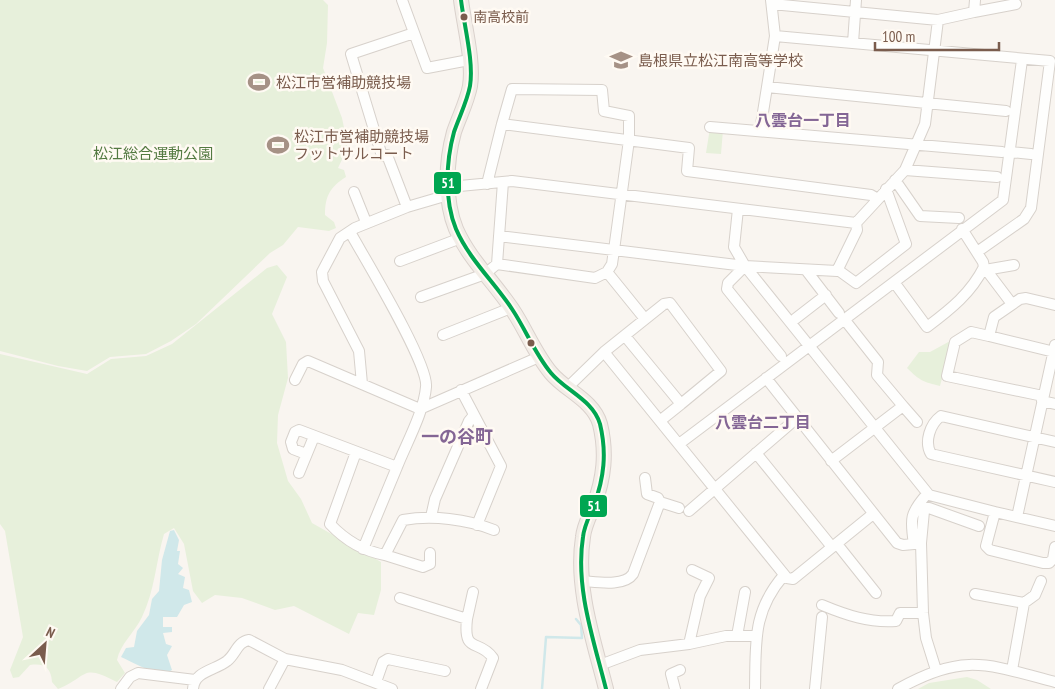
<svg xmlns="http://www.w3.org/2000/svg" width="1055" height="689" font-family="'PT Sans Narrow','Noto Sans JP',sans-serif">
<style>
.green{fill:#e7f0db}
.water{fill:#d0e8ea}
.lines{fill:none;stroke-linecap:round;stroke-linejoin:round}
.stream{stroke:#d0e8ea;stroke-width:2.5}
.minor-casing{stroke:#d7d1cb;stroke-width:12}
.major-casing{stroke:#dad1cc;stroke-width:16}
.minor{stroke:#fefefd;stroke-width:10}
.major{stroke:#f3eee8;stroke-width:14}
.bus-1-casing{stroke:#fffaf3;stroke-width:8}
.bus-1{stroke:#00a651;stroke-width:4}
.bus-dot{fill:#7a5c4d;stroke:#fffaf3;stroke-width:2}
.labels{text-anchor:middle;dominant-baseline:central;stroke-width:5;stroke-linejoin:round;paint-order:stroke}
.bus-label{font-size:14px;fill:#7a5c4d;stroke:#fffaf3;text-anchor:start}
.poi-label{font-size:15px;fill:#7a5c4d;stroke:#fffaf3;text-anchor:start}
.park-label{font-size:15px;fill:#537a41;stroke:#fffaf3}
.neighbourhood-label{font-size:16px;font-weight:bold;fill:#846695;stroke:#fffaf3}
.quarter-label{font-size:18px;font-weight:bold;fill:#846695;stroke:#fffaf3}
.line-badge{stroke:#fffaf3;stroke-width:2}
.badge-label{font-size:14px;text-anchor:middle;font-weight:bold;fill:#fff}
</style>
<rect width="100%" height="100%" fill="#f9f5f0"/>
<path class="green" d="M0,0H323L328,5L327,43L323,68L342,118L348,147L338,168L344,170L346,177C330,187 325,196 325,215L334,222L336,228L329,231L298,227L283,245L270,253L196,324L171,341L146,354L110,357L87,371L58,366L0,351Z
M710,128L723,130L721,154L706,153Z
M277,265L287,277L272,314L286,342L288,378L278,415L277,443L288,481L301,499L312,523L381,562V590L374,615L358,613L349,634L294,606L275,610L242,598L215,595L202,603L193,591L184,544L174,528L164,534C156,561 155,590 142,617C135,632 120,644 117,660L125,673L117,682C81,663 89,676 58,689L52,682C51,667 44,663 30,665L19,677L13,678L10,670L23,637L5,531L0,524V354L87,374L111,359L146,356L172,344L267,268Z
M952,340L940,386C924,382 920,381 907,368L919,352H930Z
M967,677L977,680L991,689H918L929,683Z"/>
<path class="water" d="M174,530L179,540L177,551H180L178,564L183,568L178,574L185,577L183,588L189,590L192,602L184,605L177,617H163V627H172V632L163,633L166,644L172,646L167,655L172,670C159,679 135,663 121,657L126,648L134,647L137,631L149,615L152,599L159,591L162,560L170,531Z"/>
<g class="lines">
<path class="stream" d="M542,689L546,637L582,638L581,625L576,619"/>
<g class="minor-casing">
<path id="minor" d="M402,0L427,68L469,60
M772,4L938,20
M974,12L1016,4
M775,36L1050,61L1031,208L1024,219L977,252
M853,43L856,0
M767,87L775,36L771,0
M502,124L512,89L602,90L604,111L629,116V140L614,250L612,264L607,272
M710,127L1002,152
M760,131L767,87L1006,111
M1010,152L1031,154
M387,155L407,207
M382,156L351,54L414,33
M905,170L997,177
M895,180L920,216L959,218
M503,182L497,264L595,278L607,272L645,319
M487,184L502,124L689,148L687,171L871,195L878,199
M449,187L512,181L856,223
M354,192L366,222
M738,209L734,247L745,266L837,271L857,230L856,223
M856,223L905,170L925,124L938,20L974,12L975,0
M350,232C365,259 429,364 426,387C424,412 406,444 397,467
M499,236L745,266L929,495L995,512
M400,261L461,238
M745,266L728,283L727,289L781,356
M984,267L1012,304
M806,270L839,313
M838,270L856,283L906,244L886,189
M985,270L1014,265
M894,282L927,327C951,309 971,293 984,267L983,262L962,229
M421,297L485,274L497,264
M795,319L826,295
M443,335L511,308
M625,336L681,404L661,420
M989,336L971,332L955,342L947,376L1043,396
M604,352L664,304L670,303L721,371L681,404
M1054,352L989,336L994,317L1020,299L1026,298L1055,305
M766,378L897,543L903,545L914,544C910,519 910,513 927,494
M295,380L303,364L308,361L420,409L539,357
M362,384L359,351L323,281L322,272L340,238L355,228L407,207L448,195
M568,387L604,352L787,578L793,579L873,514
M461,390L501,466L477,525
M1042,401L1055,404
M903,406L917,422
M1055,442L941,416C930,424 924,442 931,454L935,455L1055,482
M679,444L1003,200L1022,60
M356,452L330,524C345,540 363,551 385,555
M756,453L832,547
M306,454L293,449L291,442L295,432L299,430L397,467L363,549
M831,461L903,406L877,375L878,362L844,319
M299,473L313,439
M660,502L679,508
M689,511L797,418
M431,517L435,499L469,421L474,415
M1017,517L1055,345
M1055,526L995,512L986,546L990,550L1043,563H1049L1053,559L1055,547
M837,544L876,593
M430,553V564L423,567L385,555L403,520C432,515 467,519 494,530
M583,581C597,582 624,587 633,574L660,502L658,498L647,494L645,478
M975,594L1024,603L1035,595L1041,581
M400,598L467,619L473,592
M822,605C846,615 869,623 896,621L900,613H923
M467,619C463,655 479,638 493,658L481,689
M737,636L745,592
M689,644L726,636H757
M600,665L640,650L689,644L700,596L709,578L692,570
M936,670L926,638L923,613L921,543L924,511L926,508H929L979,526
M1012,670L1024,603
M376,682L383,662L388,659L445,671
M121,689L130,677L138,673L195,680
M193,689C194,671 216,670 227,661C236,654 237,642 249,640L285,659L342,670L392,689
M269,689L285,659
M675,689L671,674L680,670
M755,689C756,643 752,612 784,575
M815,689L822,617
M898,689C963,652 987,664 1055,682"/>
</g>
<g class="major-casing">
<path id="major" d="M461,0C464,25 474,62 470,86C467,102 459,117 454,132C446,161 444,200 456,229C469,259 494,282 512,309C526,330 535,354 551,373C566,391 593,400 600,424C607,453 604,478 594,505C590,515 584,526 583,537C575,588 594,641 606,689"/>
</g>
<use href="#minor" class="minor"/>
<use href="#major" class="major"/>
<g class="bus-1-casing">
<path id="bus-1" d="M461,0C464,25 474,62 470,86C467,102 459,117 454,132C446,161 444,200 456,229C469,259 494,282 512,309C526,330 535,354 551,373C566,391 593,400 600,424C607,453 604,478 594,505C590,515 584,526 583,537C575,588 594,641 606,689"/>
</g>
<use href="#bus-1" class="bus-1"/>
</g>
<defs>
<g id="school-bare" transform="scale(1.725)"><path d="M0-5L7-2L0 1L-7-2ZM-4 1L0 2.5L4 1V4Q0 6-4 4Z" fill="#a69286" stroke="#fffaf3" stroke-width="2.5" paint-order="stroke"/></g>
<g id="stadium-bare" transform="scale(1.725)"><path d="M0-5a6.5 5 0 1 0 0 10a6.5 5 0 1 0 0-10ZM-3.5-1.8h7v3.6h-7Z" fill="#a69286" stroke="#fffaf3" stroke-width="2.5" paint-order="stroke"/></g>
</defs>
<g fill-rule="evenodd">
<use href="#school-bare" x="621" y="60"/>
<use href="#stadium-bare" x="259" y="82"/>
<use href="#stadium-bare" x="278" y="145"/>
</g>
<g class="bus-dot">
<circle cx="464" cy="17" r="4.5"/>
<circle cx="531" cy="343" r="4.5"/>
</g>
<g class="labels">
<g class="bus-label">
<text x="473" y="17">南高校前</text>
</g>
<g class="poi-label">
<text x="638" y="60">島根県立松江南高等学校</text>
<text x="276" y="82">松江市営補助競技場</text>
<text x="294" y="136">松江市営補助競技場<tspan x="294" dy="17">フットサルコート</tspan></text>
</g>
<g class="park-label">
<text x="153" y="153">松江総合運動公園</text>
</g>
<g class="neighbourhood-label">
<text x="803" y="120">八雲台一丁目</text>
<text x="763" y="422">八雲台二丁目</text>
</g>
<g class="quarter-label">
<text x="457" y="436">一の谷町</text>
</g>
</g>
<g class="line-badge">
<rect x="433" y="171" width="29" height="24" rx="5" fill="#00a651"/>
<rect x="579" y="494" width="29" height="24" rx="5" fill="#00a651"/>
</g>
<g class="badge-label">
<text x="448" y="188">51</text>
<text x="594" y="511">51</text>
</g>
<g transform="translate(45 644) rotate(26)" stroke="#fffaf3" stroke-width="4" paint-order="stroke">
<path d="M0-4L9 19L0 12L-9 19Z" fill="#7a5c4d"/>
<text y="-8" font-size="14" font-weight="bold" text-anchor="middle" fill="#7a5c4d">N</text>
</g>
<path d="M875 42v8h124v-8" fill="none" stroke="#7a5c4d" stroke-width="2.5"/>
<text x="882" y="42" font-size="15" fill="#7a5c4d" stroke="#fffaf3" stroke-width="4" paint-order="stroke">100 m</text>
</svg>
